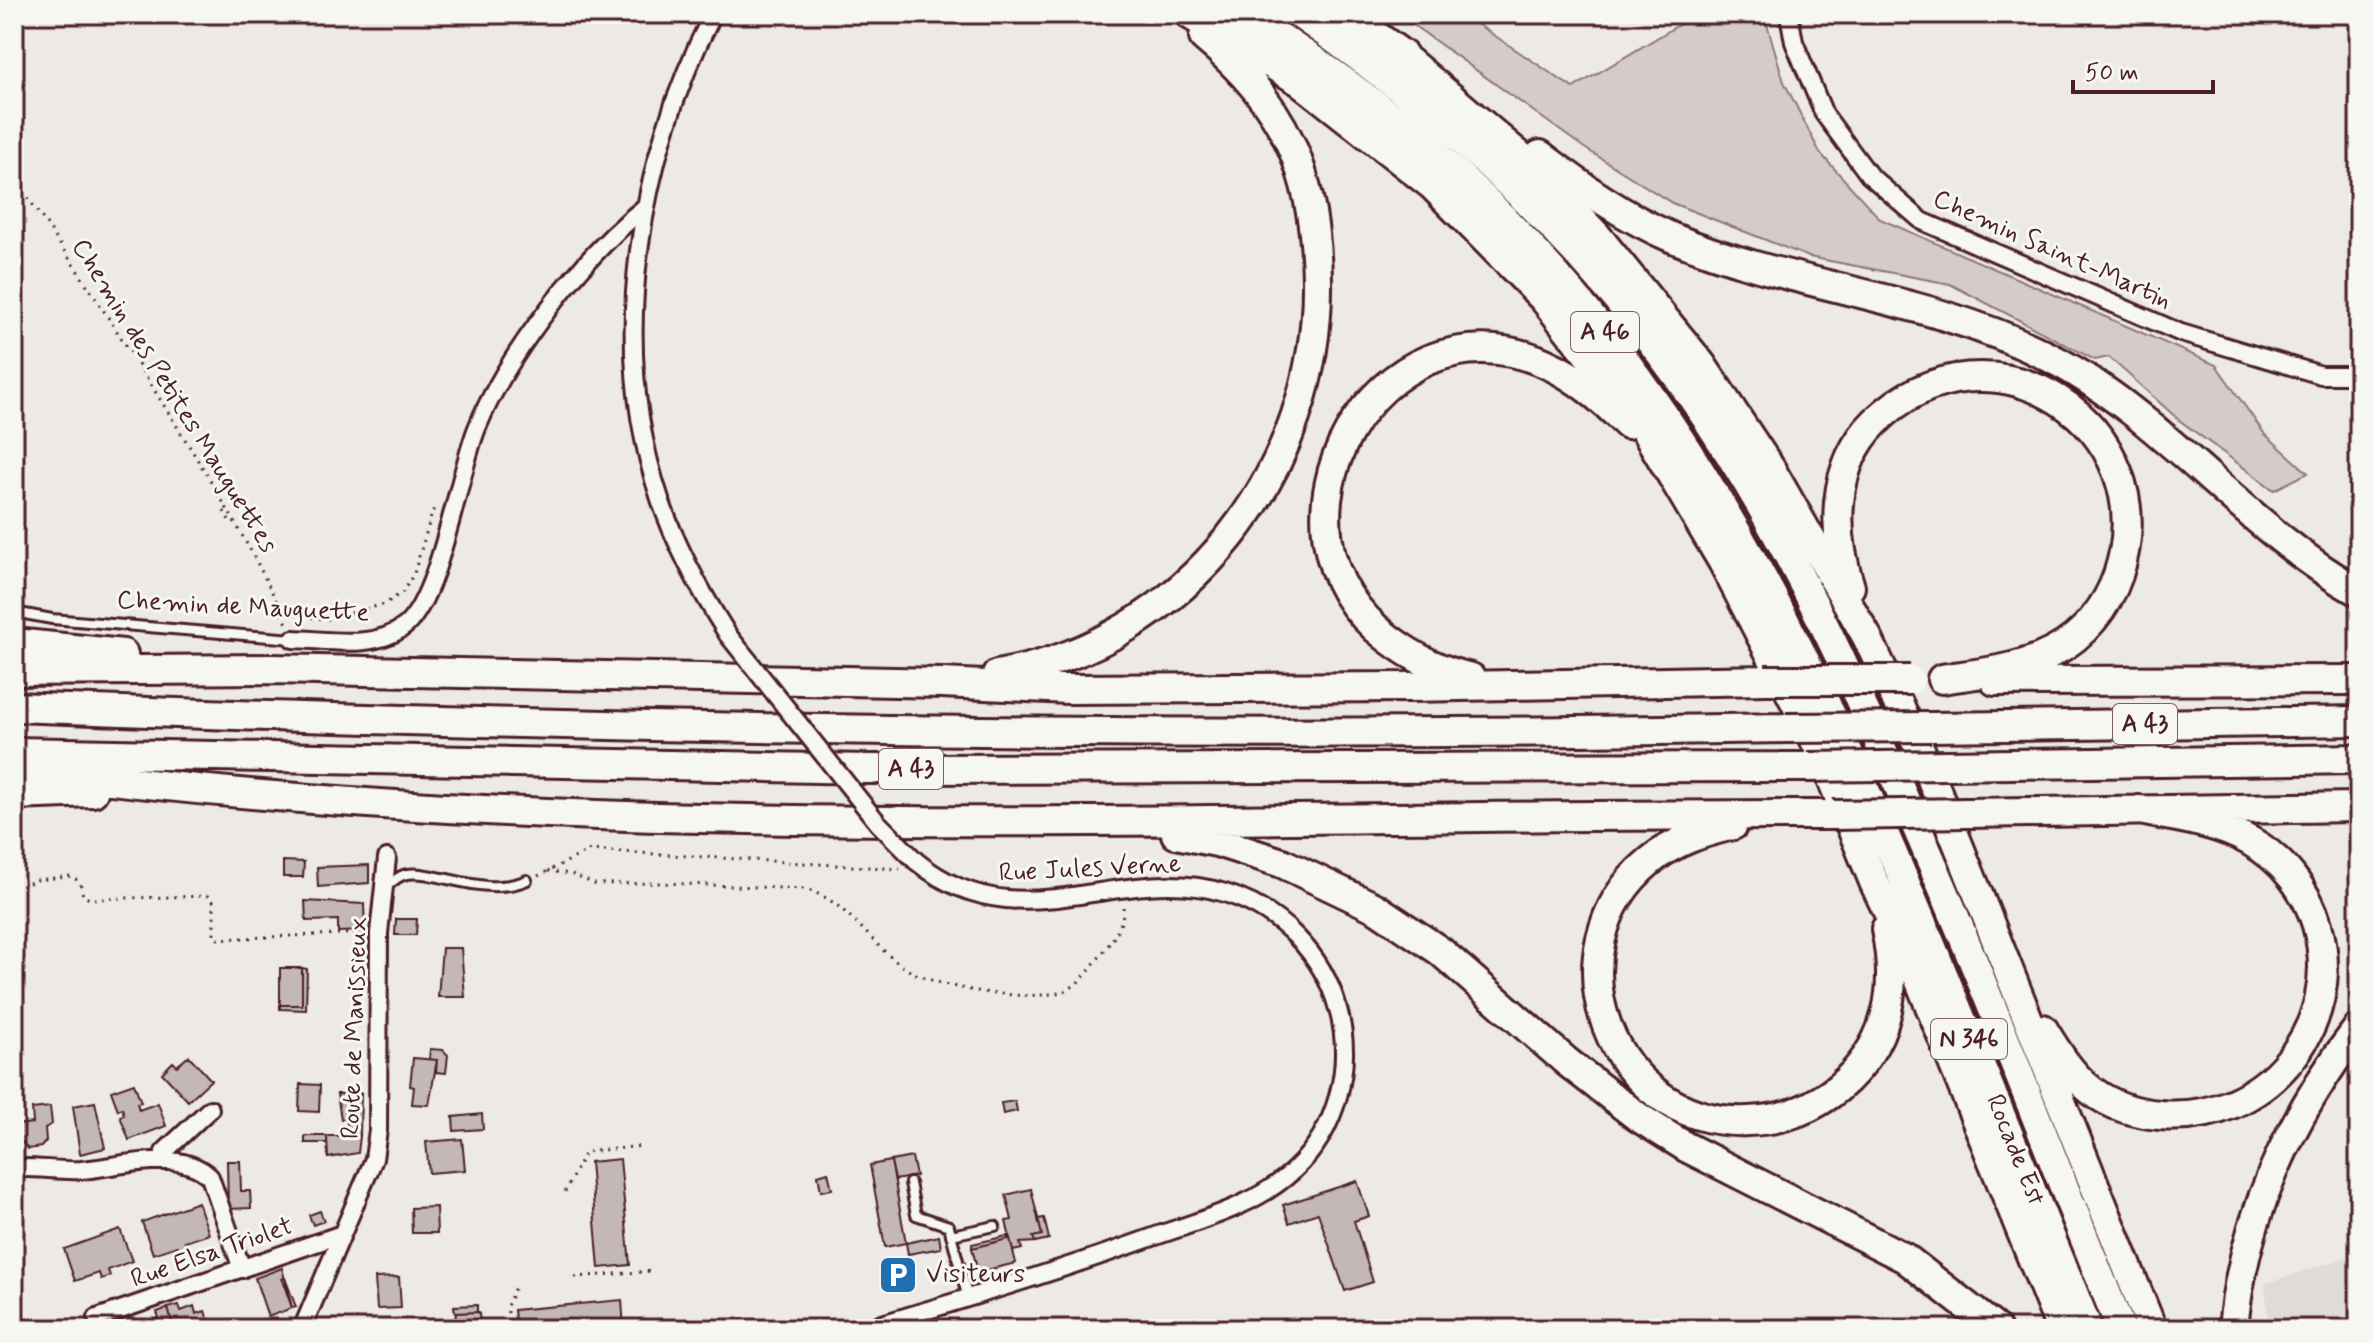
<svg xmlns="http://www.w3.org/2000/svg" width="2373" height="1343" font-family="Mynerve,sans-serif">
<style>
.built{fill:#e0dad8}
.green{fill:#d4cbca;stroke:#8f757a;stroke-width:2}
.building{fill:#c4b7b7;stroke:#4a1f2b;stroke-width:2}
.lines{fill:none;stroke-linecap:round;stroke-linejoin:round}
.lane-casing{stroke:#4a1f2b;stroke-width:14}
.street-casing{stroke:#4a1f2b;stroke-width:22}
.highway-casing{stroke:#4a1f2b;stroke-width:34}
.path{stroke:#4a1f2b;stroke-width:3;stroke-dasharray:2 6;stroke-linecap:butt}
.lane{stroke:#f6f6f2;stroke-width:8}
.street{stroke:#f6f6f2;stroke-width:16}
.highway{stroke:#f6f6f2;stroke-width:28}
.street-bridge-casing{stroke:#4a1f2b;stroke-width:22;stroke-linecap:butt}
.highway-bridge-casing{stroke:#4a1f2b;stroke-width:34;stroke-linecap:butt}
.street-bridge{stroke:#f6f6f2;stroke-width:16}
.highway-bridge{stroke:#f6f6f2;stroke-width:28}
.labels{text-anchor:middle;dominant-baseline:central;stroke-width:6;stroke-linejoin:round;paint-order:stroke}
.shield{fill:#f6f6f2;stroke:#7e6067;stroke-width:2}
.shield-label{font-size:24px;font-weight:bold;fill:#4a1f2b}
.street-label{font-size:26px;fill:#4a1f2b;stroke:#f6f6f2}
.poi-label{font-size:26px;fill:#4a1f2b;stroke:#f6f6f2;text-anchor:start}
</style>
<rect width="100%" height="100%" fill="#ece9e6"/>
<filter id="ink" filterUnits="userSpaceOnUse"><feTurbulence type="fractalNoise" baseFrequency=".0125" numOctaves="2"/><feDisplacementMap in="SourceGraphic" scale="16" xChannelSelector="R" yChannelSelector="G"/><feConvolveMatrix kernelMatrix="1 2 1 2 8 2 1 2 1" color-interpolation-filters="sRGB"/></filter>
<g filter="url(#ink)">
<path class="built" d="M2359,1253V1329H2269L2265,1284Z"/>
<path class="green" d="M1398,14H1462L1573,88L1697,14H1764L1784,82L1820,153L1880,219L2216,365L2264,433L2308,473L2274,490L2179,420L2109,357L2095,360L1950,284L1809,257L1672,203L1583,147Z"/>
<path class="building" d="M283,861L304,862L303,877H283Z
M369,865V883L318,887L317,867Z
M305,901L364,904L365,931L338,932V920L306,921Z
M396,919H417L416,935H395Z
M442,948H461L465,997H438Z
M280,968H302V1005H280Z
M302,968L307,969L306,1010L280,1009V1005H302Z
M430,1049L443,1050L448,1055L446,1073L436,1072L437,1060H429Z
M189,1056L211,1080L188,1101L162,1073L173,1062L177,1066Z
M413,1058L437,1060L429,1105L412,1104L414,1087L410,1086Z
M134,1083L141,1102L137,1103L139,1110L158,1103L166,1126L129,1140L120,1116L124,1115L122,1108L118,1110L111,1091Z
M300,1084L320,1085L319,1112L299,1111Z
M361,1093L360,1136L347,1135V1094Z
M337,1094H347V1119H341Z
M1015,1101L1017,1111L1003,1114L1001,1103Z
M95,1102L105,1148L80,1154L73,1106Z
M50,1107L52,1124L45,1128L46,1141L41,1147L28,1149L22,1142L14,1143V1125L33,1123L32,1109Z
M482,1114L483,1129L454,1131L453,1117Z
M305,1136H327V1143H305Z
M327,1136H360L358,1153L328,1158Z
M462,1139L465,1170L429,1173L426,1142Z
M912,1157L916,1176L895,1180L891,1161Z
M620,1159L630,1265L599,1268L590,1162Z
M227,1161H240L241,1191H250L251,1208L228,1209Z
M891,1161L906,1243L885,1247L870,1165Z
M828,1172L832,1189L821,1191L818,1175Z
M1357,1181L1369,1216L1354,1221L1373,1282L1345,1291L1318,1213L1289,1223L1283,1205Z
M1031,1189L1042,1235L1033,1237L1035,1242L1020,1243L1022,1249L1013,1251L1006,1221L1012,1220L1006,1195Z
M198,1202L209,1234L185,1242L188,1248L179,1251L177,1246L153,1254L142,1222Z
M436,1207L437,1233H412L411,1208Z
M320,1211L324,1221L313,1225L309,1215Z
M1044,1218L1049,1239L1035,1242L1033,1237L1042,1235L1038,1219Z
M120,1229L132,1261L108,1270L110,1276L101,1279L99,1273L75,1281L64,1249Z
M1009,1235L1016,1263L978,1272L972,1248L1008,1239Z
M939,1236L941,1248L908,1254L906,1243Z
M1007,1236L1008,1239L972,1248V1244Z
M282,1268L292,1308L268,1317L255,1278Z
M399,1277L401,1308L377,1309L375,1278Z
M285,1278L296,1307L292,1308L282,1279Z
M622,1300L624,1329H516L514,1310Z
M179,1305L181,1311L194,1306L196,1314L205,1311L211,1329H174L168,1308Z
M477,1305V1312L455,1313L454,1306Z
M168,1308L174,1329H148L146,1323L159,1318L157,1312Z
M479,1312L480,1329H454L456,1313Z"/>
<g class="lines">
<g class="lane-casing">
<path id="lane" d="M14,612L52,619L293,639
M385,888C390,884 395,879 401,876C425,864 482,900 527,880
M910,1183L916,1215L949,1226L968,1299
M951,1235L995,1226"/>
</g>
<g class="street-casing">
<path id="street" d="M713,14C639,157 607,343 660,499C676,547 701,592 728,635
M1789,14L1794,42L1824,114L1869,175L1922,221L2181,333L2321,375H2359
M293,639C329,640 375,650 405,626C440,597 458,475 477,428C507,354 583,256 645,207
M163,1161L164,1152L210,1109
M24,1168C43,1168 62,1171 81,1170C119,1167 180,1147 210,1177L242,1269
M97,1318L342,1234
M302,1329L374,1159L378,1130L379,933L387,858
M865,1329C962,1300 1058,1271 1153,1237C1201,1220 1256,1206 1294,1170C1337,1130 1354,1066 1338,1009C1323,954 1280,910 1225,893C1116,860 1020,946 916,861"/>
</g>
<g class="highway-casing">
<path id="highway" d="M1189,14L1301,82L1433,186L1544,299L1638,418L1723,562L1820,750L1874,882L1915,969L2061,1329
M1241,14C1615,235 1778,571 1936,957C1987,1081 2037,1205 2088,1329
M1299,14C1452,119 1588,246 1694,400C1776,518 1837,647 1895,778C1976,959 2046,1145 2121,1329
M1346,14L1403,55
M1389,45L1521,157L1597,236L1701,364L1770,468L1867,637L1921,752L2152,1329
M1540,155C1582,187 1624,217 1673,238C1795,288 1928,296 2047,356C2164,415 2244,528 2359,592
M1850,587C1832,532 1831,466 1875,422C1989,310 2168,424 2118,575C2107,607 2084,636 2053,652C2019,670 1980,673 1942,679
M14,643L123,654
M14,671L271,669L942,683L1068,689L1411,687L1765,680
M997,675C1188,642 1320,471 1317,279C1315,173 1286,105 1204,37
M1471,678C1440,671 1414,658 1389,639C1242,530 1377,289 1545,363C1577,377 1603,400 1627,424
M1995,681L2359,680
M14,707C604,730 1195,739 1786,728
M1931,727L2359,721
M14,752L869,769L1808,767
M1948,765L2359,759
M14,768C618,849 1226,813 1833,815
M14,795L93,792
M1968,813L2359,807
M1733,825C1703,832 1674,841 1650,861C1543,949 1610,1127 1748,1121C1786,1120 1820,1106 1847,1080C1890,1038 1898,986 1886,929
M1176,834L1217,842L1282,863L1376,908L1440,951L1567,1062L1638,1117L1686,1147L1905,1258L1996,1329
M2043,1029C2057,1052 2071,1075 2092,1091C2112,1106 2135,1113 2160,1115C2265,1124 2346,1026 2317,925C2307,890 2282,859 2250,841C2218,822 2176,817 2139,810
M2233,1329C2243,1218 2291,1115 2359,1027"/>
</g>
<path class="path" d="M14,178C68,254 118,332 168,412C211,481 254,550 287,624
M224,511L229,520
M281,610L287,609L304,617L328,619L385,604L403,592L414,573L434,507
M548,871L571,874L594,884L661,883L805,889C848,901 869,944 905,968C937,989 1024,1002 1061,992C1077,988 1087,972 1097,960C1109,945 1125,926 1123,906
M538,876L590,850L900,869
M14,889L37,880L71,876L80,882L83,896L90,899L208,896L214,902V935L218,939L363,933
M565,1192L585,1152L643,1146
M575,1277L653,1271
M510,1329L507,1306L516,1285"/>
<use href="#lane" class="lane"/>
<use href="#street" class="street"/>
<use href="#highway" class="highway"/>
<g class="street-bridge-casing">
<path id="street-bridge" d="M728,635L878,823L916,861"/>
</g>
<g class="highway-bridge-casing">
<path id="highway-bridge" d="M1765,680H1910
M1786,728L1931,727
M1808,767L1948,765
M1833,815L1968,813"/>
</g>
<use href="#street-bridge" class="street-bridge"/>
<use href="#highway-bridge" class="highway-bridge"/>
</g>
</g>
<defs>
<g id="parking-square" transform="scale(2)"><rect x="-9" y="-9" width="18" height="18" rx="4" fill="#1f6fb2" stroke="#f6f6f2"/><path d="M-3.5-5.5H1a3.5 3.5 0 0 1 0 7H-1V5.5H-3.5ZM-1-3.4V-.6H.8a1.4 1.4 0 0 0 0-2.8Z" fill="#fff"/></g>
</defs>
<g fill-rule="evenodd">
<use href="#parking-square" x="898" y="1275"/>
</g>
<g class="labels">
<g class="shield">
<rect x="1571" y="312" width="68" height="40" rx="6"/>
<rect x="2113" y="704" width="64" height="40" rx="6"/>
<rect x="879" y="749" width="64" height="40" rx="6"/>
<rect x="1931" y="1019" width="76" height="40" rx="6"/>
</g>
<g class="shield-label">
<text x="1605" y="332">A 46</text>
<text x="2145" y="724">A 43</text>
<text x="911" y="769">A 43</text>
<text x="1969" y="1039">N 346</text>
</g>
<g class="street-label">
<text transform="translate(2052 250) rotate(24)">Chemin Saint-Martin</text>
<text transform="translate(174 396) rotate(58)">Chemin des Petites Mauguettes</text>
<text transform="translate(243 607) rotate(3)">Chemin de Mauguette</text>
<text transform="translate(1090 869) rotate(-3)">Rue Jules Verne</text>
<text transform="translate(355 1028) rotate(-88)">Route de Manissieux</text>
<text transform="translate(2015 1150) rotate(68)">Rocade Est</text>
<text transform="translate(212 1253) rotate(-19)">Rue Elsa Triolet</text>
</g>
<g class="poi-label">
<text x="926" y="1275">Visiteurs</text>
</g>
</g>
<rect width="2373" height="1343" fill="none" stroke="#f6f6f2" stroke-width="48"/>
<rect x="24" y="24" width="2325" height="1295" fill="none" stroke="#4a1f2b" stroke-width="3" filter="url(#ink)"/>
<path d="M2073 80v12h140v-12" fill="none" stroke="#4a1f2b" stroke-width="4"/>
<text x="2085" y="80" font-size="24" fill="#4a1f2b" stroke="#f6f6f2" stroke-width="6" paint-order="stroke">50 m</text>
</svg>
